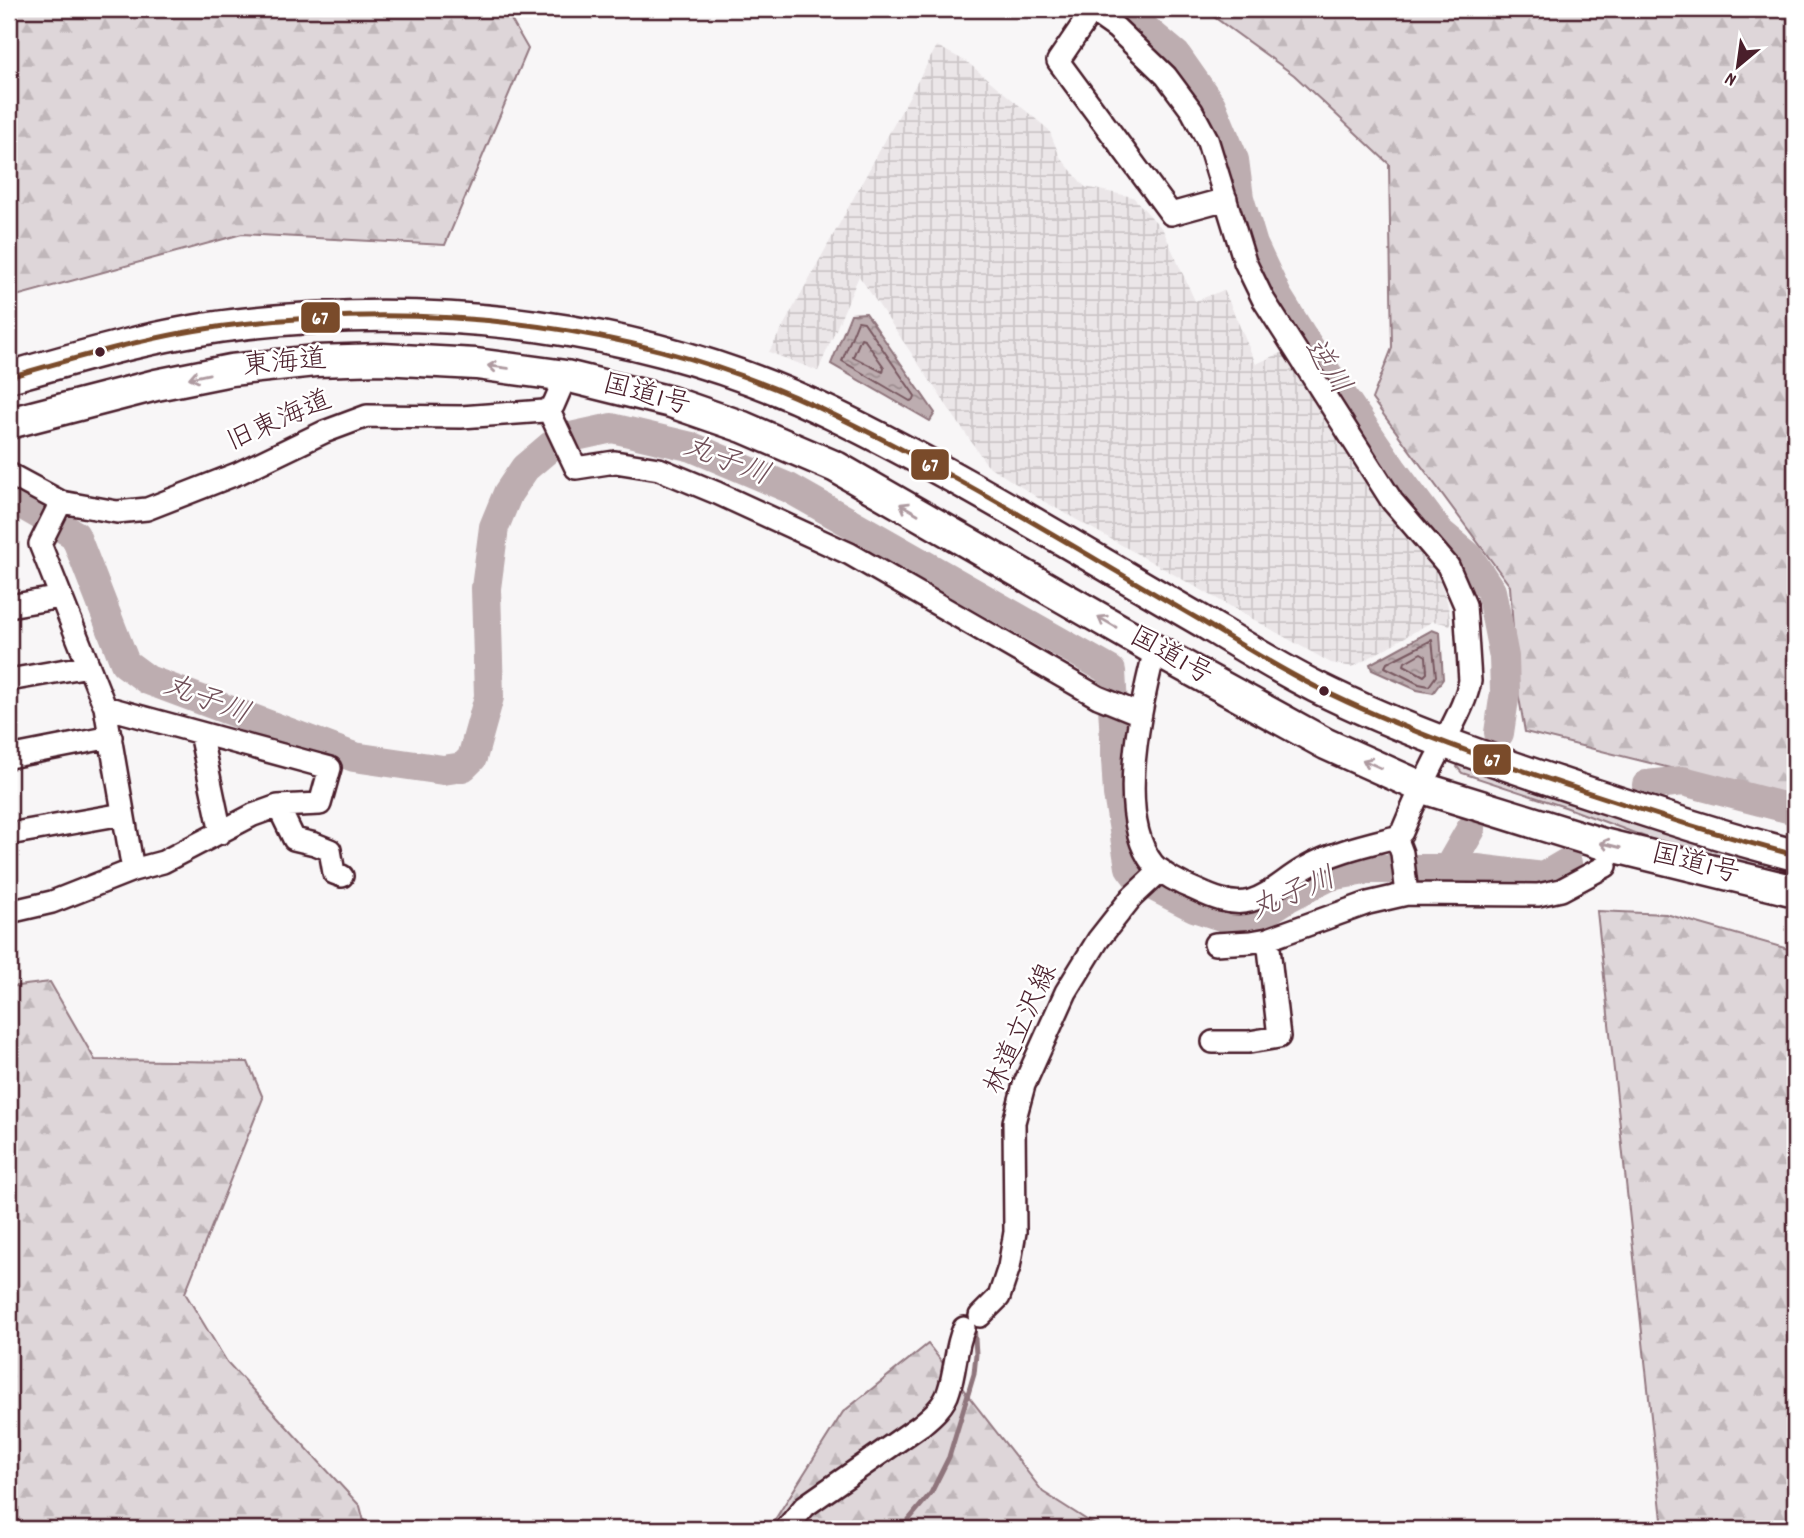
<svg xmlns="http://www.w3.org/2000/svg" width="1804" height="1538" font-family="Dekko,'Klee One',sans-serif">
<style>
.industrial{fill:url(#industrial-grid)}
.green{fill:#ded6d9;stroke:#947a82;stroke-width:2}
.forest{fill:url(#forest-firs);stroke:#947a82;stroke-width:2}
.water{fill:url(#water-ripples);stroke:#8f747b;stroke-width:2}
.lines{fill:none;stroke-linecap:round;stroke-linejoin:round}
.shore{stroke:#785860;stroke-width:2}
.stream{stroke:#8f747b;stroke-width:5}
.river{stroke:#bdadb0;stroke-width:30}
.minor-casing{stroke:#4a1f2b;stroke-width:26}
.highway-casing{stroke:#4a1f2b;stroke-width:35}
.minor{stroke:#fff;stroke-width:21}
.highway{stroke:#fff;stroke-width:30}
.bus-1-casing{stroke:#fff;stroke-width:10}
.bus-1{stroke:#7a4b2a;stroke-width:5}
.oneway{stroke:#ae9aa0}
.bus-dot{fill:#4a1f2b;stroke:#fff;stroke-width:2.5}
.labels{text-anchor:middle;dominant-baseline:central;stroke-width:5;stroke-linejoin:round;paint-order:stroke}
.street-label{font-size:28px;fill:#4a1f2b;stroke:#fff}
.water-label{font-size:30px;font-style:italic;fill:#72515a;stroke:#fff}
.line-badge{stroke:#fff;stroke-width:2.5}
.badge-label{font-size:19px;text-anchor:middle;font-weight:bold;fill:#fff}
</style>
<defs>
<pattern id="industrial-grid" width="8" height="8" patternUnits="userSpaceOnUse" patternTransform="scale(1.75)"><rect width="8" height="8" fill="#ebe6e8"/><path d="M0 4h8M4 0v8" fill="none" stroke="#cbc5c7"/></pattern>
<pattern id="forest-firs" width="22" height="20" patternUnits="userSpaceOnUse" patternTransform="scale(1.75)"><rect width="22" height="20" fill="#ded6d9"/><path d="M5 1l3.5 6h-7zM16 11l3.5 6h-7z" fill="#c0b7ba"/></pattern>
<pattern id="water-ripples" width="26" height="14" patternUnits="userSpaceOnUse" patternTransform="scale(1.75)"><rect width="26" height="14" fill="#bdadb0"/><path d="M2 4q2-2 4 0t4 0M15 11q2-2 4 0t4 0" fill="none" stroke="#9c8c8f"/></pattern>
</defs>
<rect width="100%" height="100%" fill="#f8f6f7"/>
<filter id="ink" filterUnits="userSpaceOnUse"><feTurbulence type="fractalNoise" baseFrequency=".0143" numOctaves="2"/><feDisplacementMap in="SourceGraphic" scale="14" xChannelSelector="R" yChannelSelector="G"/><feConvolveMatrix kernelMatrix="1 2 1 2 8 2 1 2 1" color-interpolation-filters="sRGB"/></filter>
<g filter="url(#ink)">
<path class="industrial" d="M937,46L967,62L1049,130L1060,157L1085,187L1133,197L1163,230L1195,301L1224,290L1256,364L1286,351L1385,509L1435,567L1447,601L1451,625L1433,621L1353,667L1331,663L1038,498L987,465L859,276L818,371L769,352Z"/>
<path class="green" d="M1460,761L1795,862V883L1672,847L1565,807L1462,773L1457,767Z"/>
<path class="forest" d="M9,9H505L528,49L445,245L242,234L9,298Z
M1203,9H1795V799L1525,732L1517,686L1510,586L1372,399L1392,348L1389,164L1294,75Z
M1597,911L1666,914L1795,951V1529H1663Z
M50,982L95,1060L248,1062L263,1098L185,1293L227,1362L360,1506L366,1529H9V987Z
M928,1344L1043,1492L1101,1529H769L843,1412Z"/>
<path class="water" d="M866,313L935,413L930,421L831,364L851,314Z
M1432,630L1440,633L1443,679L1433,693L1417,690L1372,670L1370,664Z"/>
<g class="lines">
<path class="shore" d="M858,321L864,322L915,396L914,400L910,401L842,361Z
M861,338L864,339L884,367L883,372L853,357Z
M1432,640L1436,676L1429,686L1419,684L1385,667L1387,663Z
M1421,653L1426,656L1427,673L1424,676L1404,665L1405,662Z"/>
<path class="stream" d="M901,1529L931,1493L949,1457L974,1374L976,1354L974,1324"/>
<path class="river" d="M1121,9L1176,55L1211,105L1234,160L1239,198L1253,245L1277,296L1307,344L1392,469L1439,532L1468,556L1491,591L1504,657L1505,692L1499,733
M9,497L75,535L125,663L148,680L354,757L443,770L463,767L472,758L489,697L486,588L494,527L508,493L525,468L551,446L571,437L612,428L692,447L789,488L1111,671L1118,794L1130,867L1139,879L1194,907L1230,919L1247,918L1262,914L1287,898L1330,876L1371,869H1477L1543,877L1567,863
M1647,785L1683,781L1795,810
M1448,869L1471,829"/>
<g class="minor-casing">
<path id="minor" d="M1089,9L1116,28L1166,76L1192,111L1207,139L1245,262L1263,299L1392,501L1448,566L1465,605L1470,681C1465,705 1452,725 1442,747C1427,775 1414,803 1402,832L1396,837C1365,845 1333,852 1305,868C1286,878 1271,895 1250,901C1231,906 1211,897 1194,889C1181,884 1162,874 1153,864C1115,816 1141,704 1155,650
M1092,11L1058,61L1171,214L1226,199
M548,409L576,468L615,462L659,469L717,493L850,554L1098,697L1140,714
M9,474L61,502L117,512L147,509L239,473L324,432L367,416L461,417L544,411L553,406L566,376
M61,502L40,544L105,707L133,870
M9,606L61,597
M9,680L89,666
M200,733L221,833
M9,757L111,737
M278,806L294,839L315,844L330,850L334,873L342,876
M9,834L123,814
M1396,837L1402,853L1407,894
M9,912L52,902L133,870L163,862L253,815L278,806L320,804L330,768L105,707
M1215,944L1251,942L1268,939L1368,903L1407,894L1538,895L1561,890L1606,866
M1213,1042H1249L1279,1037L1268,939
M980,1316L999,1297L1009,1267L1015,1232L1014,1122L1024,1085L1066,992L1098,940L1131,898L1161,870
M786,1529L805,1506L921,1425C932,1416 945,1405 949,1390C956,1369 955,1348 964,1328"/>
</g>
<g class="highway-casing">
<path id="highway" d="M9,377C82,356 157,334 233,325C435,300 647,324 832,414C958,475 1078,550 1200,620C1238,643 1276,667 1316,687C1402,730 1493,761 1584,791C1654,814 1724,837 1795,855
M9,423L156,385L231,370L315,361L382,359L476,364L566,376L671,402L743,427L836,467L1155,650L1326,744L1426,789L1603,844L1795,891"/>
</g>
<use href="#minor" class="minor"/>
<use href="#highway" class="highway"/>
<g class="bus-1-casing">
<path id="bus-1" d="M9,377C82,356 157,334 233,325C435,300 647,324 832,414C958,475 1078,550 1200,620C1238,643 1276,667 1316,687C1402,730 1493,761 1584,791C1654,814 1724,837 1795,855"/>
</g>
<use href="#bus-1" class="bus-1"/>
</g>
<defs><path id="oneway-shaft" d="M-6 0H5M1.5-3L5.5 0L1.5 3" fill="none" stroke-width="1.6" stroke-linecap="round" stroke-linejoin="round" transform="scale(1.75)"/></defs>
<g class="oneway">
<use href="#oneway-shaft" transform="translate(498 367) rotate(-172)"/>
<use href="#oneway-shaft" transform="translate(199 376) rotate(168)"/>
<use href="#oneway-shaft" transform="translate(909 509) rotate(-150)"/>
<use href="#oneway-shaft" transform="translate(1107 622) rotate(-150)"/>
<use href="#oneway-shaft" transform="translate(1372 764) rotate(-156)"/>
<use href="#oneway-shaft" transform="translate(1610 845) rotate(-166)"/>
</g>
</g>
<g class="bus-dot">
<circle cx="100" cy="352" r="6"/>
<circle cx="1324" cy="691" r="6"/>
</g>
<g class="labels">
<g class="street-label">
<text transform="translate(285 365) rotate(-5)">東海道</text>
<text transform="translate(646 397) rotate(15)">国道1号</text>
<text transform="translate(280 423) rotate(-24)">旧東海道</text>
<text transform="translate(1170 658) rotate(29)">国道1号</text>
<text transform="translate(1695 866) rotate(14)">国道1号</text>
<text transform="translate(1023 1030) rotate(-66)">林道立沢線</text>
</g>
<g class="water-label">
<text transform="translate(1325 368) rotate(57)">逆川</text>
<text transform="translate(726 463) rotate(21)">丸子川</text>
<text transform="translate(206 702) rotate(21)">丸子川</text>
<text transform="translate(1294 896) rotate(-23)">丸子川</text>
</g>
</g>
<g class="line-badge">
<rect x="300" y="301" width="41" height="33" rx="7" fill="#7a4b2a"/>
<rect x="910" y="448" width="40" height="33" rx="7" fill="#7a4b2a"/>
<rect x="1472" y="743" width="40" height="33" rx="7" fill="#7a4b2a"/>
</g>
<g class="badge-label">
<text x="320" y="324">67</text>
<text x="930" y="471">67</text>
<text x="1492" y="766">67</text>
</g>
<rect width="1804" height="1538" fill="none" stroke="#fff" stroke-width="35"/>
<rect x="18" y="18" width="1769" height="1503" fill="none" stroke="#4a1f2b" stroke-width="2.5" filter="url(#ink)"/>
<g transform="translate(1738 66) rotate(209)" stroke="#ffffff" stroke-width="5" paint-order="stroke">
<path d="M0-5L12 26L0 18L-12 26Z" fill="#4a1f2b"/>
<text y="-10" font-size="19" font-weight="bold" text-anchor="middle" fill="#4a1f2b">N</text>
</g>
</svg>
